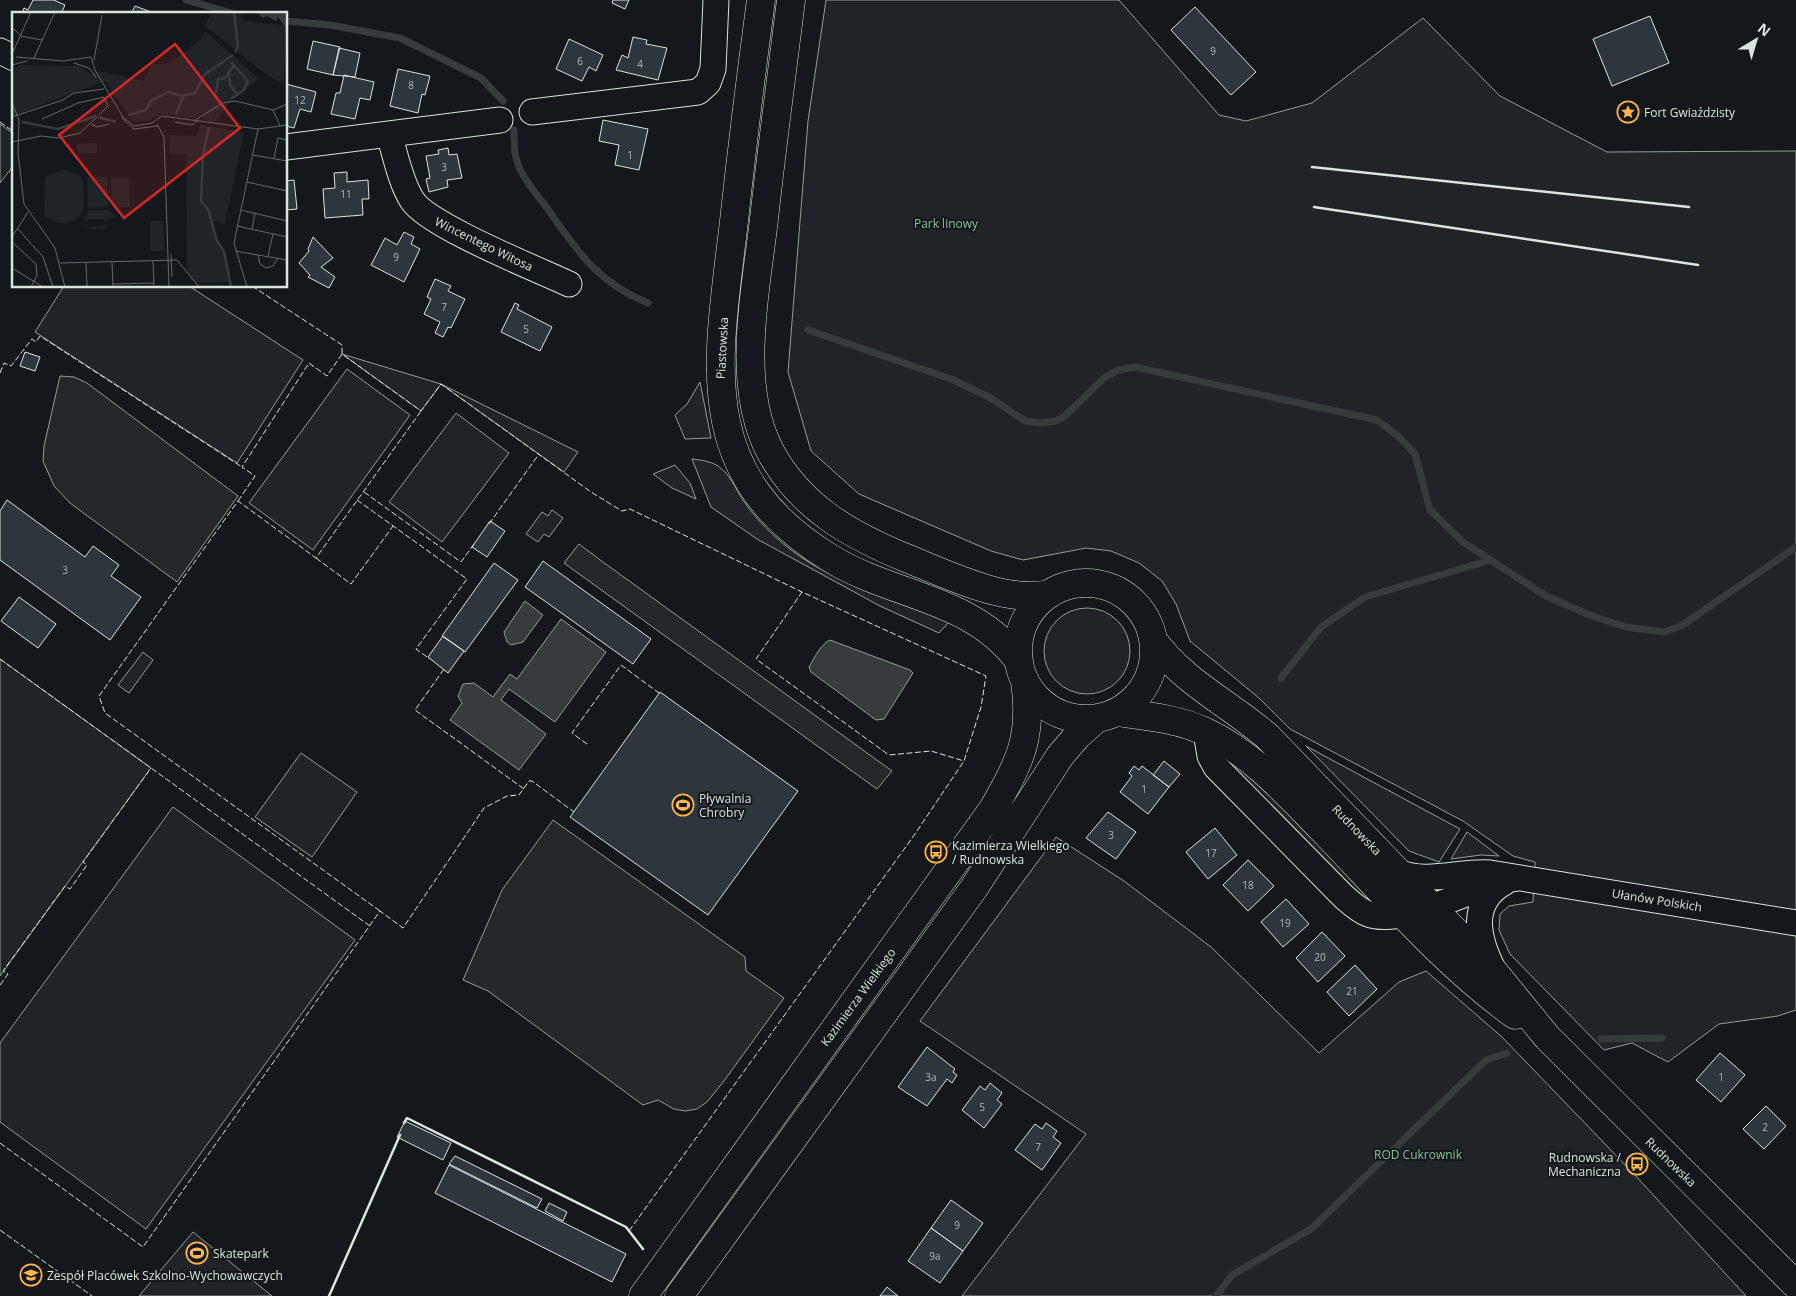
<svg xmlns="http://www.w3.org/2000/svg" width="1796" height="1296" font-family="'Open Sans',sans-serif">
<style>
.green{fill:#202428;stroke:#939e99}
.parking{fill:#24282b;stroke:#939e99}
.water{fill:#363b3e;stroke:#939e99}
.lines{fill:none;stroke-linecap:round;stroke-linejoin:round}
.stream{stroke:#363b3e;stroke-width:7}
.building{fill:#2c363c;stroke:#d8e6dc}
.minor-casing{stroke:#d8e6dc;stroke-width:27}
.major-casing{stroke:#d8e6dc;stroke-width:29}
.minor{stroke:#14181c;stroke-width:25}
.major{stroke:#14181c;stroke-width:28}
.fence{stroke:#d8e6dc;stroke-width:1;stroke-dasharray:6 2.5;stroke-linecap:butt}
.wall{stroke:#d8e6dc;stroke-width:2.5}
.labels{text-anchor:middle;dominant-baseline:central;stroke-width:4;stroke-linejoin:round;paint-order:stroke}
.number-label{font-size:10px;fill:#adbab4}
.poi-label{font-size:12px;fill:#d8e6dc;stroke:#14181c;text-anchor:start}
.park-label{font-size:12px;fill:#8ac095;stroke:#14181c}
.street-label{font-size:12px;fill:#d8e6dc;stroke:#14181c}
.inset-river{fill:none;stroke:#363b3e;stroke-width:2.5}
.inset-road{fill:none;stroke:#626a69;stroke-width:1}
.view{fill:#d62828;fill-opacity:0.15;stroke:#d62828;stroke-width:2.5}
.inset-edge{fill:none;stroke:#d8e6dc;stroke-width:2.5}
</style>
<rect width="100%" height="100%" fill="#14181c"/>
<path class="green" d="M826,0H1119L1219,115L1246,121L1312,103L1423,18L1500,96L1607,152L1796,151V1010L1778,1016L1719,1024L1668,1062L1632,1043L1604,1050L1510,954L1499,930L1500,914L1509,906L1533,902L1535,862L1513,856L1463,821L1290,729L1259,698L1190,641L1176,604L1162,581L1139,563L1111,551L1086,548L1023,560L991,551L859,494L811,451L788,372L808,121Z
M0,124L14,134V165L0,183Z
M64,286H189L303,360L237,463L35,332Z
M342,354L441,384L578,452L564,472L441,384L421,411Z
M347,369L410,415L313,550L249,503Z
M700,382L711,438L685,439L675,415L687,404Z
M456,413L509,453L442,542L389,502Z
M692,459C701,460 710,461 718,466C730,474 735,488 743,500C753,515 767,530 781,542C828,582 893,600 949,622L939,633L880,606L757,539L711,507Z
M675,465L690,483L696,499L672,488L653,474Z
M552,510L563,518L549,537L544,534L538,542L526,534L542,512L548,516Z
M1044 651a43 43 0 1 1 86 0a43 43 0 1 1-86 0Z
M143,652L153,660L129,693L118,685Z
M0,659L151,768L0,976Z
M1306,746L1460,829L1439,862L1409,851Z
M301,753L357,792L312,857L255,817Z
M1223,755L1266,790L1386,909L1371,908L1236,776Z
M173,807L355,940L146,1229L0,1122V1043Z
M1467,832L1499,856L1481,855L1451,859Z
M1056,837L1124,881L1211,947L1319,1053L1399,982L1426,971L1502,1037L1633,1173L1746,1296H962L1086,1134L920,1021Z
M193,1232L272,1296H139Z"/>
<path class="parking" d="M60,376L74,377L87,383L238,496L177,582L70,503L54,486L43,461L44,446Z
M579,544L603,562L892,771L877,789L564,563Z
M553,820L745,957L746,971L784,998L724,1081L707,1102L697,1109L685,1111L674,1109L658,1100L643,1105L488,991L463,980L502,890Z"/>
<path class="water" d="M525,601L543,615L523,642L511,645L507,642L504,632Z
M561,619L606,652L555,722L509,689L501,700L546,734L519,770L450,720L462,703L458,696L463,684L474,683L493,697L510,674L517,679Z
M830,640L910,670L913,673L884,719L876,720L811,672L809,667C814,658 821,644 830,640Z"/>
<g class="lines">
<path class="stream" d="M186,0L235,14
M286,21L330,25L400,38L481,78L503,101
M514,130C514,144 514,158 521,171C527,184 538,196 547,208C577,251 598,283 648,303
M808,330L951,379L989,397L1025,421L1040,423L1056,421L1065,416L1104,378L1118,370L1135,367L1377,420L1398,436L1415,454L1430,510L1463,542L1546,596L1592,616L1626,627L1664,632L1681,626L1796,547
M1281,678L1321,627L1365,597L1491,560
M1601,1039L1662,1038
M1216,1296L1232,1275L1311,1229L1486,1060L1507,1053"/>
</g>
<path class="building" d="M33,0H54L65,5L61,14H22L24,8L28,10Z
M613,0H629L625,9L612,3Z
M135,6L151,12V14H131Z
M1195,7L1256,72L1231,95L1171,30Z
M1650,16L1669,63L1612,86L1593,39Z
M633,37L647,40L646,44L667,48L658,80L616,70L622,55L628,58Z
M569,39L603,55L596,71L589,67L582,81L556,69Z
M313,41L340,47L333,75L307,69Z
M339,48L360,53L355,77L333,75Z
M398,69L430,76L425,95L422,94L418,113L390,106Z
M344,75L374,82L370,100L360,98L355,119L331,114L336,93H340Z
M286,84L316,92L311,112L300,109L294,128L286,126Z
M603,120L648,129L639,170L615,165L619,145L599,141Z
M448,148L449,155L457,154L462,178L447,180L448,187L429,192L426,179L430,178L426,156L439,154L438,150Z
M347,172V182L368,180L369,199H362L363,215L325,218L323,189L335,188L334,173Z
M294,180L297,209L286,210V181Z
M404,232L414,237L411,244L420,249L404,282L371,265L385,238L397,245Z
M313,237L333,258L321,267L335,277L329,288L308,277L310,275L299,263L309,251L308,249Z
M435,279L451,286L448,291L465,299L451,328L448,327L443,337L435,333L440,322L424,314L431,299L427,297Z
M515,303L519,305L517,309L552,327L540,351L501,332Z
M25,352L40,357L35,371L20,366Z
M7,500L85,557L93,546L119,565L111,576L141,597L110,640L0,560V511Z
M490,521L505,531L487,557L472,547Z
M543,561L651,639L633,664L525,587Z
M494,563L518,580L465,652L442,636Z
M19,597L56,624L38,648L1,621Z
M443,636L464,651L448,673L428,657Z
M660,692L798,791L708,915L570,817Z
M1164,761L1180,774L1169,787L1153,775Z
M1134,766L1139,770L1142,766L1169,787L1148,814L1120,792L1132,776L1129,773Z
M1108,812L1136,832L1116,859L1086,838Z
M1215,828L1237,855L1208,879L1186,852Z
M1248,860L1274,886L1248,911L1223,885Z
M1286,899L1309,924L1283,947L1261,922Z
M1322,932L1345,956L1318,982L1296,958Z
M1355,965L1377,989L1349,1016L1327,992Z
M927,1047L955,1069L953,1072L957,1075L952,1083L947,1079L927,1106L898,1087Z
M1720,1053L1745,1075L1721,1102L1696,1080Z
M990,1083L1002,1093L997,1100L1002,1104L984,1128L962,1110L980,1086L985,1090Z
M1766,1106L1786,1126L1764,1149L1743,1129Z
M405,1121L451,1143L443,1160L397,1137Z
M1046,1123L1057,1131L1053,1137L1061,1143L1042,1170L1015,1150L1035,1124L1042,1129Z
M455,1156L542,1199L537,1208L449,1164Z
M449,1165L626,1254L612,1282L435,1193Z
M951,1200L983,1223L963,1251L931,1228Z
M549,1203L567,1212L563,1221L545,1211Z
M931,1228L963,1251L940,1283L908,1261Z
M887,1287L898,1296H880Z"/>
<g class="lines">
<g class="minor-casing">
<path id="minor" d="M0,51L14,58
M532,112L698,92L708,83L713,69L716,0
M389,135C396,156 400,181 412,200C427,225 537,269 569,284
M286,147L500,120
M1206,732L1210,756L1216,767L1343,896C1351,903 1358,910 1368,914C1407,928 1478,882 1518,878
M1397,872C1428,884 1458,871 1490,873L1796,923
M1493,969C1478,939 1468,902 1505,882"/>
</g>
<g class="major-casing">
<path id="major" d="M761,0C751,74 742,147 734,221C718,360 691,473 830,558C893,597 972,597 1019,661
M791,0C782,73 772,146 764,219C756,291 735,384 770,451C800,507 850,535 906,558C946,574 1006,604 1049,594
M1018 651a68 68 0 1 1 136 0a68 68 0 1 1-136 0Z
M1153,640C1183,682 1230,704 1268,737L1494,972L1547,1037L1796,1285
M1117,712C1147,716 1179,719 1206,732C1251,753 1287,793 1321,828C1382,891 1444,964 1515,1015
M643,1296L993,809C1020,761 1033,738 1025,681
M679,1296L974,888L1060,756L1077,736L1096,719"/>
</g>
<use href="#minor" class="minor"/>
<use href="#major" class="major"/>
<path class="fence" d="M0,122L14,132
M252,286L342,345V354L421,411L441,384L591,492L622,511L630,509L802,592L986,676L981,707L964,761L931,751L889,755L756,659L802,592
M0,373L4,363L11,366L32,339L36,342L40,336L242,467
M364,492L461,562L474,544
M357,500L467,579L416,649L430,659
M238,501L255,476L242,467L309,363L327,376L342,354
M489,524L539,454
M316,558L351,584L393,526
M0,659L370,926
M444,669L415,710L524,789
M587,744L572,733L621,665L659,693
M380,911L105,713L99,696L238,501L316,558L421,411
M0,985L8,974L3,971L65,886L70,889L87,865L83,862L151,768
M0,1143L143,1247L380,911L403,928L484,808L507,796L519,795L529,781H532L574,812
M0,1230L92,1296
M629,1231L915,834L964,761"/>
<path class="wall" d="M1312,167L1689,207
M1314,207L1698,265
M404,1123L407,1118L626,1227L643,1249
M329,1296L400,1135"/>
</g>
<defs>
<g id="sight-ring" transform="scale(1.125)"><circle r="9.5" fill="#14181c" stroke="#ffb74d" stroke-width="1.5"/><path d="M0-6L1.8-2.2L6-1.7L2.9 1.2L3.7 5.4L0 3.3L-3.7 5.4L-2.9 1.2L-6-1.7L-1.8-2.2Z" fill="#ffb74d"/></g>
<g id="stadium-ring" transform="scale(1.125)"><circle r="9.5" fill="#14181c" stroke="#ffb74d" stroke-width="1.5"/><path d="M0-5a6.5 5 0 1 0 0 10a6.5 5 0 1 0 0-10ZM-3.5-1.8h7v3.6h-7Z" fill="#ffb74d"/></g>
<g id="bus-ring" transform="scale(1.125)"><circle r="9.5" fill="#14181c" stroke="#ffb74d" stroke-width="1.5"/><path d="M-5-6H5V4H4V6H2V4H-2V6H-4V4H-5ZM-3.5-4V0h7V-4ZM-3.5 1.2v1.5H-2V1.2ZM2 1.2v1.5H3.5V1.2Z" fill="#ffb74d"/></g>
<g id="school-ring" transform="scale(1.125)"><circle r="9.5" fill="#14181c" stroke="#ffb74d" stroke-width="1.5"/><path d="M0-5L7-2L0 1L-7-2ZM-4 1L0 2.5L4 1V4Q0 6-4 4Z" fill="#ffb74d"/></g>
</defs>
<g fill-rule="evenodd">
<use href="#sight-ring" x="1628" y="112"/>
<use href="#stadium-ring" x="683" y="805"/>
<use href="#bus-ring" x="936" y="852"/>
<use href="#bus-ring" x="1637" y="1164"/>
<use href="#stadium-ring" x="197" y="1253"/>
<use href="#school-ring" x="31" y="1275"/>
</g>
<g class="labels">
<g class="number-label">
<text x="1213" y="51">9</text>
<text x="580" y="61">6</text>
<text x="640" y="64">4</text>
<text x="411" y="85">8</text>
<text x="300" y="100">12</text>
<text x="630" y="155">1</text>
<text x="444" y="167">3</text>
<text x="346" y="194">11</text>
<text x="396" y="257">9</text>
<text x="444" y="307">7</text>
<text x="526" y="329">5</text>
<text x="65" y="570">3</text>
<text x="1144" y="789">1</text>
<text x="1111" y="835">3</text>
<text x="1211" y="853">17</text>
<text x="1248" y="885">18</text>
<text x="1285" y="923">19</text>
<text x="1320" y="957">20</text>
<text x="1352" y="991">21</text>
<text x="931" y="1077">3a</text>
<text x="1721" y="1077">1</text>
<text x="982" y="1107">5</text>
<text x="1765" y="1127">2</text>
<text x="1038" y="1147">7</text>
<text x="957" y="1225">9</text>
<text x="935" y="1256">9a</text>
</g>
<g class="poi-label">
<text x="1644" y="112">Fort Gwiaździsty</text>
<text x="699" y="798">Pływalnia<tspan x="699" dy="14">Chrobry</tspan></text>
<text x="952" y="845">Kazimierza Wielkiego<tspan x="952" dy="14">/ Rudnowska</tspan></text>
<text x="1621" y="1157" text-anchor="end">Rudnowska /<tspan x="1621" dy="14">Mechaniczna</tspan></text>
<text x="213" y="1253">Skatepark</text>
<text x="47" y="1275">Zespół Placówek Szkolno-Wychowawczych</text>
</g>
<g class="park-label">
<text x="946" y="223">Park linowy</text>
<text x="1418" y="1154">ROD Cukrownik</text>
</g>
<g class="street-label">
<text transform="translate(484 244) rotate(26)">Wincentego Witosa</text>
<text transform="translate(722 348) rotate(-87)">Piastowska</text>
<text transform="translate(1357 830) rotate(46)">Rudnowska</text>
<text transform="translate(1657 900) rotate(9)">Ułanów Polskich</text>
<text transform="translate(858 997) rotate(-54)">Kazimierza Wielkiego</text>
<text transform="translate(1671 1162) rotate(44)">Rudnowska</text>
</g>
</g>
<g transform="translate(12 12)">
<rect width="275" height="275" fill="#14181c"/>
<path d="M219,0H228L230,9L272,13L275,18L272,69L268,70L256,64L193,14L198,2ZM193,19L247,67L220,87L203,110L190,107L189,101L181,107L149,102L139,108L122,111L93,69L0,104V58L8,53L66,54L79,62L88,59L131,69L140,52L158,51L187,29ZM188,113L232,120L213,211L199,209L213,245L217,270L185,271L175,260L174,142H158L157,123L185,124ZM85,131V141L66,142L65,132ZM53,157L71,166L72,196L67,205L59,210L48,211L32,204L33,165ZM75,165H95L96,195L76,196ZM99,166H117L118,195H100ZM76,198H99L102,206L95,207L93,217H76L73,207L69,205H76ZM76,207H92L95,213L77,216L73,212ZM138,209H151L152,239H138Z" fill="#202428" fill-rule="evenodd"/>
<path d="M244,0H273L275,18L266,5L264,9L255,4L251,6Z" fill="#363b3e"/>
<path class="inset-river" d="M219,0H222L226,35L223,40M219,50L236,69L232,78L219,87M222,54L217,60L218,73L225,82M204,81L206,67L213,66L217,60M164,102L171,85M116,103L134,98L139,89L157,80L169,84L183,81L193,62L221,43M86,105L104,110M10,110L46,117L84,104M197,115L191,143L189,189L196,197L205,229L212,239L219,275"/>
<path class="inset-road" d="M0,15L9,24L30,28M0,42L19,0M4,45L51,49L79,45L83,58L111,105L122,114L140,111L150,104L246,117L275,113M22,46L43,0M82,48L90,3M62,51L77,56L84,65M0,53L15,49M275,59V76M0,91L7,108L6,141L12,192L43,236L53,275M261,98L275,92M0,105L51,88L62,81L92,77M109,105L122,117L146,114M30,107L66,91L92,85L96,94L87,103M183,108L211,91L223,89L261,98L268,114M163,110L180,113L185,109M79,112L85,115L98,112M145,112L152,125L157,275M0,130L29,124L47,126L68,121L85,105M241,143L275,149M262,146L266,126L275,128M235,170L275,179M229,198L275,209M225,214L275,225M5,216L31,245L41,275M240,217L243,201M0,225L16,200M0,230L24,252L25,263L19,275M223,239L275,248M159,242L160,265M246,243L248,252L254,256L261,254L266,246M256,244L261,222M141,248L142,275M100,250L101,275M48,251L165,248L187,275M74,251L75,275M0,256L31,275M101,272L142,271M235,275L222,231L246,117"/>
<path class="view" d="M163,32L228,116L112,206L47,123Z"/>
<rect width="275" height="275" class="inset-edge"/>
</g>
<g transform="translate(1756 40) rotate(38)" stroke="#14181c" stroke-width="4" paint-order="stroke">
<path d="M0-4L9 19L0 12L-9 19Z" fill="#d8e6dc"/>
<text y="-8" font-size="14" font-weight="bold" text-anchor="middle" fill="#d8e6dc">N</text>
</g>
</svg>
